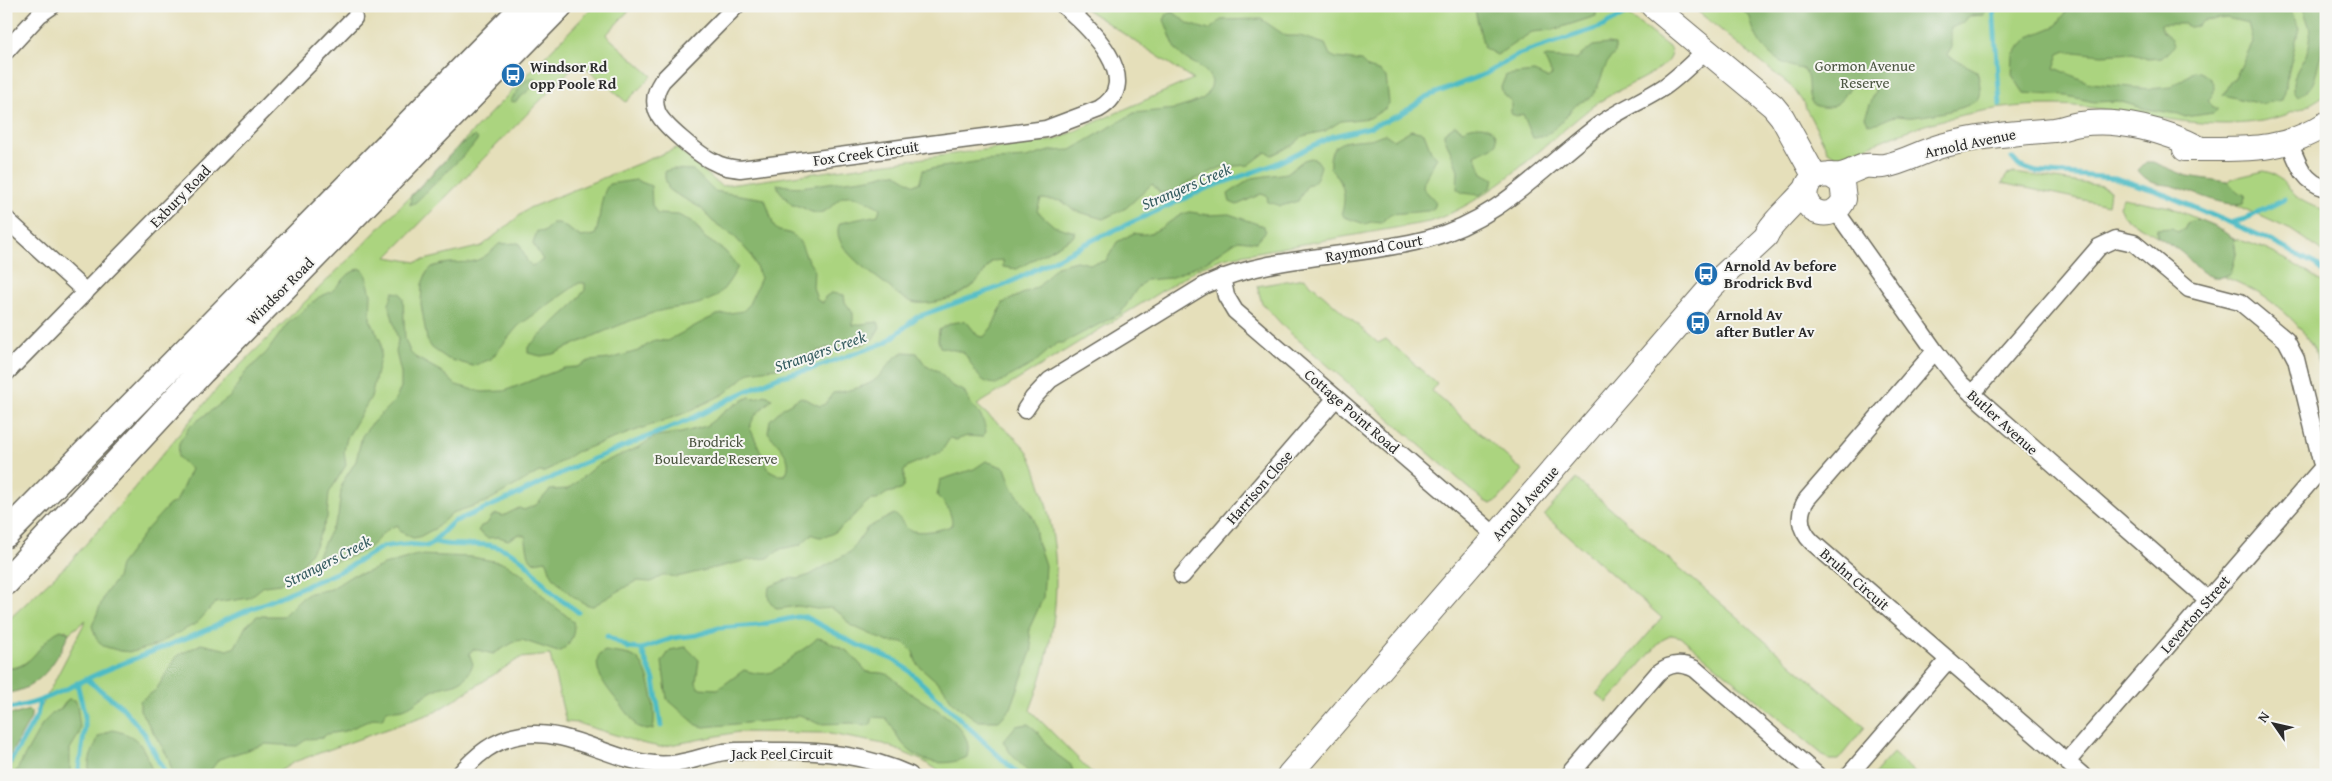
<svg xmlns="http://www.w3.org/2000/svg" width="2332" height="781" font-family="'Gentium Book Plus',serif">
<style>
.green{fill:#abd47f;stroke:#6b8055}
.forest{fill:#88b66e;stroke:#5a704c}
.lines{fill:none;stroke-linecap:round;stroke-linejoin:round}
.stream{stroke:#4dbbc5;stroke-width:5}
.street-casing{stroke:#6c6a5d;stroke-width:19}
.secondary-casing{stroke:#6c6a5d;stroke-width:26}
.primary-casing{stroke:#6c6a5d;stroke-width:29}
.street{stroke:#fff;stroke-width:16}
.secondary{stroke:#fff;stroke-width:24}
.primary{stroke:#fff;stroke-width:26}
.labels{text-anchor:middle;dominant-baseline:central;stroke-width:4;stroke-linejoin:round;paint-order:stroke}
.park-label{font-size:15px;fill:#4b5540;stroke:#f6f6f2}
.poi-label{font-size:15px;font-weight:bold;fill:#2b2b2b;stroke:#f6f6f2;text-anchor:start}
.street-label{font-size:15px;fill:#2b2b2b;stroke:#f6f6f2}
.water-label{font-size:16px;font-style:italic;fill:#375d61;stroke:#f6f6f2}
</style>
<rect width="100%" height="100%" fill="#f6f6f2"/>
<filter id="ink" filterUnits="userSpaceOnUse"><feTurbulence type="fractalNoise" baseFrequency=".02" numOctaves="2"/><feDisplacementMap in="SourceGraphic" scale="10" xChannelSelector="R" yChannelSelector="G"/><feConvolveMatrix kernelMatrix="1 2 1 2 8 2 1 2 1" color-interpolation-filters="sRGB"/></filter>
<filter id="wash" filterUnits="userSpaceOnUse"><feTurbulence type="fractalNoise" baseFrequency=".0096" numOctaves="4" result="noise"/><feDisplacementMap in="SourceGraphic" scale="20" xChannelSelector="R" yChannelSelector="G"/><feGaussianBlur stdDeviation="1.12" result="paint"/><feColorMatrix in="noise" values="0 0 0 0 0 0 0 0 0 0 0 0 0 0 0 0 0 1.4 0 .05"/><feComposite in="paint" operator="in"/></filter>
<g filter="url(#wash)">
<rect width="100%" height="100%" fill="#e5dfba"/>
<path class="green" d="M594,6H633L606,35L652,76L626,102L579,61L387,257L416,262L482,246L529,208L677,148L721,186L1055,140L1193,79L1081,6H1617L1670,48C1673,57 1667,62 1660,68C1637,83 1609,93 1588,110C1536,151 1493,200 1429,222L1223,258L1199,268L977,405C992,420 1011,432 1025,448C1033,458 1037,475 1041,487C1066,562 1058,638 1030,710L1094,775H946L923,761L884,744L825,733L738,732L660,747L641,743L577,723L566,722L550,655L520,658L435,712L294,762L274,775H6L86,620L69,633L66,630C59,634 49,638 45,643C35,654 24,670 6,668V622L69,563L109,518L221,384L357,251Z
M1691,6H2326V94C2245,153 2145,107 2056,105C1980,104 1908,126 1840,159L1828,151L1802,101L1793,88Z
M2264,171C2280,173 2286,188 2297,197C2306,204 2315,207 2326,210V254L2291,230L2236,205L2242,203L2238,192L2228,182L2230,179Z
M2014,173L2102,186L2110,190L2108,205L2002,183L2007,175Z
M2123,198L2170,207L2198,219L2187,223L2184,229L2177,232L2157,229V236L2124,217L2119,206Z
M2234,239C2267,246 2299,266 2326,285V408C2324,393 2324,379 2320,366C2308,323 2264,291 2224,277L2231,273L2236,254Z
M1304,278L1378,343L1386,339L1437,384L1432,391L1523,471L1498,500L1491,504L1484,501L1287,330L1262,303L1257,286Z
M1576,479L1865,727L1838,760H1829L1681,637L1672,635L1662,640L1607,703L1596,694L1662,618L1544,515Z
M1893,753L1914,772L1918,775H1873Z"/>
<path class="forest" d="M1474,6H1596V16L1553,30L1532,32L1497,55L1484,48Z
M1737,6H1987L1984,15L1969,16L1964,22L1951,28V49L1947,55L1977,71C1979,80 1982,89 1978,98C1972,109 1926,116 1913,117C1908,118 1902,116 1897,116C1886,117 1879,126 1868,123L1865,117L1875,92L1874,85L1869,80L1854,83C1848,88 1846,96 1840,101C1835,106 1829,108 1822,107C1801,105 1813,81 1804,69C1775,66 1755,44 1750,17Z
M2070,6H2288L2299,28L2282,100L2261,104L2223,95L2230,82L2235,78L2253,42L2248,23L2227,18L2203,21L2198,26L2190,27L2184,24H2161L2162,31L2172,39L2174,46L2162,58L2147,59L2133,53L2102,55L2066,51L2059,54L2054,68L2090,83L2149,89L2171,87L2195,71C2210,74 2222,88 2208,100L2212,106L2218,109L2214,113L2185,117L2179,114L2146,109L2118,101L2094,102L2067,96L2024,93L2012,75L2013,54L2029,37L2056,26Z
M2302,6H2326C2326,26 2323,42 2319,61C2315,77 2315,89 2298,96L2293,91C2291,70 2308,60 2310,42C2312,30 2306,17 2302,6Z
M1173,12L1189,24L1209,30L1221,20L1261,19L1286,36H1300L1325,44L1330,55L1336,58L1361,61L1368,68L1381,72L1386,77L1389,103L1386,108L1370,118L1341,121L1325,131L1303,136L1293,145L1272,155L1266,152L1249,165L1222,167L1187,183L1177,191L1160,193L1152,184L1126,208L1103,219L1073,210L1062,201L1041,199L1037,211L1054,226L1075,232L1073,237L1017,269L1003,267V260L992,261C988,266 985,272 981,277C966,295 939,305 916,303C904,301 893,290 884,283C870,272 828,245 840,223L878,215L880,208C874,204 868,202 862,199C835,187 837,212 817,213C809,213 802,205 792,205L779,190L777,184C798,189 808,186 828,183C849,180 869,180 890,173L897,174L914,185L920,182L923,170L981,161L1026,158L1049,151L1071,150L1134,113L1175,109L1191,104L1204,98L1211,87L1212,81C1202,61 1191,66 1179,53C1173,47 1168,28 1164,20L1167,14Z
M1608,44L1615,45V53C1602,66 1603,78 1594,94C1590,101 1580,100 1575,106C1563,119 1553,137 1533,138L1523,114L1517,116L1511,114V101L1503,94L1501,87L1506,75L1534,72L1547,78L1552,75L1544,57L1576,59L1593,46Z
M534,77L536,84L515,102L510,101L525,81Z
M1455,125L1463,130C1476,123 1501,124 1496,145L1475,155L1482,173L1494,179L1490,188L1480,195L1463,193L1457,189L1458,170L1444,136V133Z
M1411,130L1424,133L1431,151L1437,157L1424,181L1423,188L1436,202L1434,208L1428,211L1390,214L1381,223L1371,222L1365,224L1344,217L1342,212C1347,194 1343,181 1330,168C1328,139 1347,141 1370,139C1375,138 1379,135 1385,134L1394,140Z
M475,136L478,139L471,148L416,202L410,205L411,196L460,145Z
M1311,158L1317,160L1321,166C1318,175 1317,183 1307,185L1298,201L1281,206L1268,202L1267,196L1261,194L1237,205L1230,202L1228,194L1252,178L1287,173L1304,160Z
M2146,162H2153L2187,176L2228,182L2238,192L2246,195L2243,203C2222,209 2188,188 2168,185C2162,184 2158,185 2152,182C2146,179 2141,175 2138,170Z
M673,169L693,170L714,191L765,199L774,227L779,231C806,234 799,251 814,269L813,287L817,300L823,303L825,297L831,293L844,295L845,302L853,313V325L878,322L880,327L873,339L862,345L826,348L814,352L790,366L750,372L724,394L685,413L576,452L545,472H539L486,502L452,513L436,528L419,537L413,538L399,531L398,525C381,530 381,539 368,548C356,557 333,563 319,562L318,555L338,516L342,483L356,461L362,436L374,421L396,399L401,387V373L396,352L398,340L389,304L393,292L400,293L403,299L405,339L410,352L415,357L442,372L456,385L482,392L504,391L564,368L577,367L589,361L610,359L638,351L655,340L667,341L704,321L717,315L743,311L748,306L761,278L751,255L734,236L712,221L701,208L669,190L665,178V171Z
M636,180L651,186L652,205L657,214L678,215L693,222L705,238L725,251L738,267C732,277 725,290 715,297C697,308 675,306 656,312C621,323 587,339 553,354L541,356L528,353V347L571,307L585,290V283H579L518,326L491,359L473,366L448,359L432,348L427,340L421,304L422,284L427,272L432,267C464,256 471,273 499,244L519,243L527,261L532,266L543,260L533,244L537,231L544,232L552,223H559L581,237L595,235C602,218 598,199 609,184Z
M1190,212L1209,215L1229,214L1263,226L1266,231L1256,242L1238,240L1207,261L1170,278L1146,280L1136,290L1121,313L1063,343H1057L1033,364L996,384C976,384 974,364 963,352L940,347L938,340L939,330L951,323L966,321L978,336L984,337L992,327L1003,303L1039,286L1057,266L1076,261L1090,264L1106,261L1117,242L1134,233C1157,240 1171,215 1190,212Z
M2198,219L2217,227L2234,239L2236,254L2231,273C2212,285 2199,270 2187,257C2178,249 2167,242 2157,236V229L2172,228L2177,232L2184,229L2187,223Z
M360,268L365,272L371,294L370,319L381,342V354L371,397L347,438L344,451L346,465L329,493L327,518L315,546L300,568L280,584L264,586L249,598L215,603L197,623L154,646L132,652L120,651L103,646L96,638L92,626L105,594L117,578L120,565L147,529L169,505L176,502L191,469L178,457L179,443L190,426L230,397L245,373L267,352L287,324L319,297L331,292L349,274Z
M904,352L917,353L926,366L938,371L952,386L964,391C972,411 982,409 986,432L982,437L967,436L956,440L950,438L941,452L908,466L904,471V484L901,490L887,493L877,500H870C856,510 831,548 812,534L800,545L781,549L768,558L748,560L677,577L664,575L651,582L636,581L593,606C580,605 559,585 552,575C549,570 549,565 546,560L533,562L529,557L525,536L519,534L508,540L499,537L487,538L478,531L481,526L487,524L492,516L497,514L503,516L519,508L524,510L536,505L550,490L568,489L597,465L639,447L656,436L681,433L706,426L728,409L749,397L755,398L766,395L772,399C763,409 753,413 750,428L769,470L779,475H785C796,458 776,445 768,432L770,420L784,407L801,397L820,406L825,404L833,393C843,392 864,387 872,382C885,374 889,358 904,352Z
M986,461L1005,468L1012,487L1034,519L1037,541L1045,565L1043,598L1029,629L1032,649L1011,708L999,721H978L953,703L943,687L917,664L913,652L903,642H888L850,625L842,615L831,608L817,609L798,606L778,609C769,604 767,597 769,587L791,578L797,579L810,575L850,552L867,528L894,514C901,518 902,524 908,529C915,535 945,530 952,525C952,512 946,504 937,496L940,480L974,469Z
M417,555L472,557L504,563L521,573L548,601L573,621C576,634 570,646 558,652L522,640L516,641L493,654L474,649L469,653L473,664C462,692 449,680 429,693C411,704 410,711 387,710L382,719L375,718L345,731L327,734L322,738L307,739L297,746L266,744L219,759L207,775H173L168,757L140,710V701L156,690L177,656L201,644L228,650L235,647L246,626L257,616H283L299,600L310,593L331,589L353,575L365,573L384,565Z
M61,630L69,633C57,661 39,691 6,693V668C32,672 40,638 61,630Z
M817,638L823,639L849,652L867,672C873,673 881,672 887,674C894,678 899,684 905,689C924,705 977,724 967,757C945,768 919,763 903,744C896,736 893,726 886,718L873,717L871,724L865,726L852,723L819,724L800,715L778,720L704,727L697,725L667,699L662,662L670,650L686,647L699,660L696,682L698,688L718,689L744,670C771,679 776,670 796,654C803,649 811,645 817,638Z
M605,651C614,653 628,653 636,658C650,667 657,713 653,729L646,730L636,726C626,705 589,679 599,655Z
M68,699L75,700L77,704L80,728L79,734L70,749V775H14L43,723L54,712L60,710Z
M29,710L31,712V718L6,762V713L16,714Z
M1028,724L1036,730L1052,751L1071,765L1074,775H1031L1011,754L1003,741L1016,726Z
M112,730C143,736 143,749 154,775H91C84,763 95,749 98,737Z"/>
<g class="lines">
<path class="stream" d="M1993,6L2000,105
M2012,158L2019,166L2037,172L2115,178L2154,190L2261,236L2315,264L2326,273
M2233,222L2245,219L2285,199
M435,542C453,548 474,542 493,546C525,552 535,577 556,596C563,602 571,606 578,612
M607,636L629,648L641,649L673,638L697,635L719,628L759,625L797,617H806L853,643L894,660L907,669L1019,775
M641,649L654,680L661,726
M86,679L122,707L144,733L166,775
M77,683L85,716V728L78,775
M6,708C41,706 71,685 102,672C140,656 178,642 216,626L225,620L345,569L382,547L405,544L429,546L453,522L512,497L576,466L689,420L736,396L778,377L814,368L887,342L917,317L1005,285L1095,239L1205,189L1273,165L1333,136L1367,128L1400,115L1426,97L1485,74L1519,54L1601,27L1639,6
M6,769L37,716L40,701"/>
</g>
</g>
<g filter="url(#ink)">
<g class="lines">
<g class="street-casing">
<path id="street" d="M736,6L662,81C656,90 653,100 657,111C661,124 700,156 714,162C722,167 731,168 740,169L1046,129L1099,109C1146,81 1089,27 1064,6
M6,51L39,15L52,6
M2289,141C2297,161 2302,182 2326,188
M1836,211L1935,351L1960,383L2208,600
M6,219L86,292
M1222,277L1226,296L1235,311L1496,536
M1935,351L1807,499C1797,514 1799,529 1812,542L2082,775
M6,373L354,18
M1972,394L2099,247L2116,239L2134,243L2189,289L2240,302L2286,340L2296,359L2321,461L2326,472
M1025,410L1033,398L1050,380L1205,285C1273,254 1355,258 1427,239C1500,220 1541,168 1599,125C1619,110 1643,101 1664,87C1680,76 1693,62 1707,49
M1182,576L1336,398
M2067,762L2323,467
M459,775C476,755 495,739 522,735C568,728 609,760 654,764C678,767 701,756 724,752C741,750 757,751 774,751C822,750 866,755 910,775
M1570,775L1658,673C1670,663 1681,662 1695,669L1817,775
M1849,775L1948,660"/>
</g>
<g class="secondary-casing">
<path id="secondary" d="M1653,6L1773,106L1782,117L1815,177
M2185,149C2239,148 2277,155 2326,124
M1830,175L1842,183L1844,199C1835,223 1801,215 1806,190C1810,172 1826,176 1840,175C1849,174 1856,168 1865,166C1871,165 1878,167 1884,166C1903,163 1923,151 1941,146C1978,136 2015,133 2054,130C2063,129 2071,125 2080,124C2118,118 2167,131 2201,149
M1289,775L1712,286L1766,236C1770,224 1796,202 1806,189"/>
</g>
<g class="primary-casing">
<path id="primary" d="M6,534L525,6
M6,582L202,371L559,6"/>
</g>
<use href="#street" class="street"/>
<use href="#secondary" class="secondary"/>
<use href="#primary" class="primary"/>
</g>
</g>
<defs>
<g id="bus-disc" transform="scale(1.25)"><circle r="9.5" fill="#1f6fb2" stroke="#f6f6f2"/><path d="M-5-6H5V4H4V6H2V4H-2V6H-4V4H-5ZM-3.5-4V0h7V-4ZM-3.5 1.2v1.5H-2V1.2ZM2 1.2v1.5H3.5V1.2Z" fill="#fff"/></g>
</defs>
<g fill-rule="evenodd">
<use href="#bus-disc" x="513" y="75"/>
<use href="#bus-disc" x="1706" y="274"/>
<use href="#bus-disc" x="1698" y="323"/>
</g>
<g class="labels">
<g class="park-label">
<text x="1865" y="65">Gormon Avenue<tspan x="1865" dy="17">Reserve</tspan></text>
<text x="716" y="441">Brodrick<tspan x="716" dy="17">Boulevarde Reserve</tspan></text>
</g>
<g class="poi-label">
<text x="530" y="66">Windsor Rd<tspan x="530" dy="17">opp Poole Rd</tspan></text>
<text x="1724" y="265">Arnold Av before<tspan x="1724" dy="17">Brodrick Bvd</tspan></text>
<text x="1716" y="314">Arnold Av<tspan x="1716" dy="17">after Butler Av</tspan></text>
</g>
<g class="street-label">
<text transform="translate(1970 143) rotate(-12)">Arnold Avenue</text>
<text transform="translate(866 153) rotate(-8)">Fox Creek Circuit</text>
<text transform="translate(180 196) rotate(-46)">Exbury Road</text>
<text transform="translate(1374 248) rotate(-10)">Raymond Court</text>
<text transform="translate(280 291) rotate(-45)">Windsor Road</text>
<text transform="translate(1352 411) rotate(41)">Cottage Point Road</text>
<text transform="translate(2003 422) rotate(42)">Butler Avenue</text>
<text transform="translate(1259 487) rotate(-49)">Harrison Close</text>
<text transform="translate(1525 503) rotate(-49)">Arnold Avenue</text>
<text transform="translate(1855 579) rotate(41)">Bruhn Circuit</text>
<text transform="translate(2195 614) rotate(-49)">Leverton Street</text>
<text x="782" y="753">Jack Peel Circuit</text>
</g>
<g class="water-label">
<text transform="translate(1186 186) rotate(-23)">Strangers Creek</text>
<text transform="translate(820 351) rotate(-19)">Strangers Creek</text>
<text transform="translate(327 561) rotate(-27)">Strangers Creek</text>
</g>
</g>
<rect width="2332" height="781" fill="none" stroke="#f6f6f2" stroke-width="25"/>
<g transform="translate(2274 724) rotate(304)" stroke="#f6f6f2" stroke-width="4" paint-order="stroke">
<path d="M0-4L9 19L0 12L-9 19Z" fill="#2b2b2b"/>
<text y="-8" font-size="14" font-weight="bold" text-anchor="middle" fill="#2b2b2b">N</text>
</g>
</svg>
